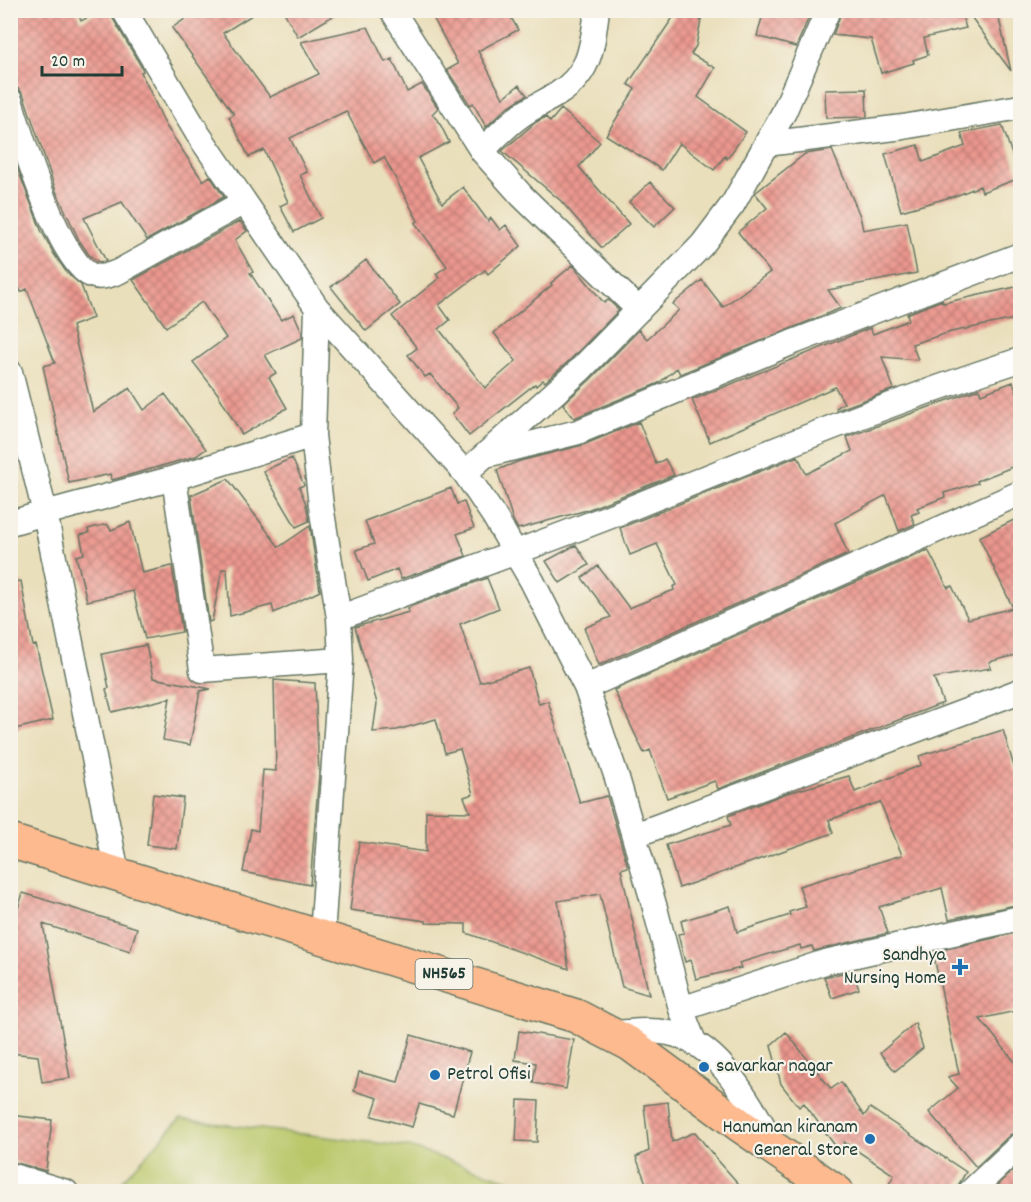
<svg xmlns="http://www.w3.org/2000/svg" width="1031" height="1202" font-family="Dekko,sans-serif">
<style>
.garden{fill:#b9c769;stroke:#6c824e;stroke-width:1.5}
.building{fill:url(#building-cross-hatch)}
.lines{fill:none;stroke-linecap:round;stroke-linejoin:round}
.street-casing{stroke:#667663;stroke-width:27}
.highway-casing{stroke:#667663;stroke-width:36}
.street{stroke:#fff;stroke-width:24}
.highway{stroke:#fcba8e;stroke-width:33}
.poi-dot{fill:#1f6fb2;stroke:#f7f3e8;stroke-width:2}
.labels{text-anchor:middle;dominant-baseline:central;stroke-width:4.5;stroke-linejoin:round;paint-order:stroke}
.shield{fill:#f7f3e8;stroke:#60746a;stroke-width:1.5}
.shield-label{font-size:18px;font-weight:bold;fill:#1f3d34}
.poi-label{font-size:20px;fill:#1f3d34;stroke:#f7f3e8;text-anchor:end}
</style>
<defs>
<pattern id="building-cross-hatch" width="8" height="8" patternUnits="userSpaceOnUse" patternTransform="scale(1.5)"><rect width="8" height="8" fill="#eb978e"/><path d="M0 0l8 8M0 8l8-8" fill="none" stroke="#be7c75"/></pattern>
</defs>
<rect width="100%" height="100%" fill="#f7f3e8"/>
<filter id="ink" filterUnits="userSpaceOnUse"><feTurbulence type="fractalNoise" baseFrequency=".0167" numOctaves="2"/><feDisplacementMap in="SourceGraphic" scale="12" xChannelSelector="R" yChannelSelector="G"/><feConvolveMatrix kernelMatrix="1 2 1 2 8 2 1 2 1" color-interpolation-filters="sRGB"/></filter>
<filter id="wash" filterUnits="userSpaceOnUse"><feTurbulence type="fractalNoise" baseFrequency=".008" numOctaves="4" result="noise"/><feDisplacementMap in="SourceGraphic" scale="24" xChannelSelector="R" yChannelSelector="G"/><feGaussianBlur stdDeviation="1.35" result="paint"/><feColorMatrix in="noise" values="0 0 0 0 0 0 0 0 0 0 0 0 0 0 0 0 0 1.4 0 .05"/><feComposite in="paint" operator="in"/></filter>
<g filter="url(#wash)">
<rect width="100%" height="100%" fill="#eadfbb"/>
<path class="garden" d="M180,1119L409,1147L541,1191H123L121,1182Z"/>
<g id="blocks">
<path class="building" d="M10,10H77L81,21L102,10H110L112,17L142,68L143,71L141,72L166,126L203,181L210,176L224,197L147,240L122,202L84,218L106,261L98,262L89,255L79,240L56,191L24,96L19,89L10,86Z
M198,10H260L223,33L270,97L319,74L301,42L368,27L385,62L392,59L407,92L422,84L438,108L432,114L439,122L449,142L418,158L442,203L463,187L488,221L491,218L500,230L506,225L521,246L488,274L485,270L439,305L450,320L439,329L485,388L516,361L494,333L552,285L551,283L573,265L604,303L608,300L619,310L570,360L545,382L543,380L536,386L535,384L469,436L452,414L458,408L430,374L425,377L408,355L417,348L392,316L439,278L436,274L447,266L415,223L418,221L384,157L374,163L346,111L290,138L307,172L300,175L321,218L294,232L280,206L288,202L264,150L249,157L229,117L234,114L172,28Z
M283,10H343L298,37Z
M429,10H507L518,30L478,51L503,98L519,85L527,95L506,108L486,127L473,103L470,105L447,70L458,64Z
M678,10H703L696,46L691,54L715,68L698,97L746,132L727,159L725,156L714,170L679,143L662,170L606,135L635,89L628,84Z
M764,10H812L796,47L757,36Z
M842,10H960L966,28L924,38L928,55L913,60L914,63L881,73L871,39L833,35Z
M966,10H997L1011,71Z
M866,89L867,117L826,118L825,90Z
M561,109L600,142L579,167L629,224L602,248L561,201L502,151L536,122L546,117L550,122Z
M1002,125L1020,178L982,192L980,186L958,195L901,211L885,154L918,145L923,162L965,146L961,133Z
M10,149L41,230L54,254L67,273L81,285L93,318L72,326L93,412L130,388L144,410L165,394L206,449L196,456L112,480L111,474L69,483L43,366L55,363L27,289L21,292L10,268Z
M832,150L860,216L863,230L907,222L917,273L828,290L841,308L680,374L677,368L659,383L574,418L563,404L590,380L639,330L647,339L679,310L673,304L702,280L723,307L770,272L738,232L767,208L755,193L805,154Z
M650,182L675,207L654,227L629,202Z
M240,221L247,231L235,240L253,272L250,273L281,320L294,314L302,332V338L265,355L276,373L269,377L287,408L242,435L218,394L193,362L226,338L202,302L166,327L133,280Z
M366,260L400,304L366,331L331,287Z
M1020,286V318L951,332L912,344L918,360L882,357L894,389L837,410L836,408L844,403L835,387L710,442L692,400L870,328L873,334L909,320L907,314L942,300L943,303Z
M1013,382L1020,402V464L977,481L978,483L944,493L945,497L917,508L919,512L911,515L915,524L899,531L886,495L835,523L848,554L599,665L584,628L611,617L582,578L598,566L629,608L674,590L673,587L677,585L657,544L630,555L620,528L798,456L806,474L852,451L847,437L973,391L979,389L981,394Z
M639,422L656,464L665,459L674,475L587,510L518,529L513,520L497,470L520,461L583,445Z
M292,458L304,485L299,487L306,504L309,521L296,527L263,471Z
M228,479L279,547L310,526L320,591L274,613L272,605L230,616L227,569H222L212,621L209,622L191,495Z
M451,488L457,504L464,502L474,528L457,534L466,556L401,579L397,569L368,581L356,550L374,544L365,521Z
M1020,517V654L989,662L991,668L934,678L943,703L718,789L715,781L667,798L650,750L644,753L614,690L928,550L948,588L952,586L968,619L1013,608L979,537Z
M130,522L142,573L172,566L182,632L145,639L133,591L87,601L76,556L84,554L80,535L89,533L88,529L107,524L111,530Z
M576,545L589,565L560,583L546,561Z
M487,578L499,608L460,624L480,682L529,668L539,704L548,701L580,803L607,796L628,867L621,869L649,995L622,987L600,894L558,901L569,969L466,933V924L426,923V921L350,910L359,842L426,852V811L470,812L464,797L473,794L460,749L445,753L436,719L397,730L373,732L377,703L355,627L409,612L408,609L412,606Z
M21,581L33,646L36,645L53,720L10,730V582Z
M146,645L153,678L211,689L200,691L190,745L163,740L170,698L112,712L106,689L109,688L102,654Z
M274,680L315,683L319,774L310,885L243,872L251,829L258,831L263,770L276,771Z
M1003,730L1020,786V904L949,919L942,888L879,907L888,933L814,951L812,946L801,949L800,945L739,963L741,968L696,979L691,960L685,962L678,934L684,933L681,921L730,906L737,932L790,915L789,912L806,907L799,886L902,855L880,802L829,820L833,833L679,888L666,845L731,825L728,816L784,794L849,776L855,792L921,765L919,756Z
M153,794L183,798L177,849L147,845Z
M23,893L137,928L130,951L43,924L70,1078L42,1082L38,1056L10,1053V934Z
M1020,932V1010L980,1019L1020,1068V1131L1010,1135L976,1167L929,1112L958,1088L948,1077L959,1074L933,952Z
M852,971L859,989L832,998L824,977Z
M915,1023L923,1048L895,1071L880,1053Z
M519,1031L574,1040L566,1089L533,1083L536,1063L515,1060Z
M786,1032L831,1089L841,1082L864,1116L870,1108L966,1172L955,1191H901L889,1184L894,1175L844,1142L839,1151L804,1103L799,1107L781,1084L771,1045Z
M411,1035L470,1052L453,1114L419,1104L412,1127L372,1116L378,1098L354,1091L359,1072L398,1082Z
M518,1100L539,1101L537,1142L516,1141Z
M668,1102L672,1142L695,1132L714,1156L745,1191H649L636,1157L649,1151L644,1105Z
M10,1115L52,1120L46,1171L10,1161Z
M1020,1164V1191H996L994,1189Z"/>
</g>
</g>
<g filter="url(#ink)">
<use href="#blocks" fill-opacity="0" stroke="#667663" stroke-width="1.5"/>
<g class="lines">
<g class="street-casing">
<path id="street" d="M124,10L198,134L317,308L465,473L494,516L532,581L586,687L617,778L655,908L681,1009L694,1042
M392,10L482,151L522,196L639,310
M10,100C21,136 59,262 91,275C101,279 109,275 118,272L244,202
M766,144L903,127L1020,107
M482,151C494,139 506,126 520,116C531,108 544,102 556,95C591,74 592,47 597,10
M317,308L313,435L321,506L339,618
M10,372L45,513L10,523
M490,454L578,432L791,343L1020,255
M465,473L580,370L702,245L733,204L784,112L828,10
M174,478L202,670L341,660
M586,687L1020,493
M635,835L1020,691
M117,873L45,513L174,478L313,435
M322,936L341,660L339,618C431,583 524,550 616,514C750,460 883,404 1020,360
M681,1009L825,962L1020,918
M613,1033C631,1032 650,1029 669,1033C720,1043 750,1104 774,1145
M10,1175L66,1192
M970,1192L1020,1145"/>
</g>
<g class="highway-casing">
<path id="highway" d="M10,841L576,1016L630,1044L741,1126L837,1192"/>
</g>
<use href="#street" class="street"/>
<use href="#highway" class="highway"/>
</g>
</g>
<g class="poi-dot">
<path d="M957 958h6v6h6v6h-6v6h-6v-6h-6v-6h6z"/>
<circle cx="704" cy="1067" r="6"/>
<circle cx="435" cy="1075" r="6"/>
<circle cx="870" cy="1139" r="6"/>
</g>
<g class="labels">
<rect class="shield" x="415.5" y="959" width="57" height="30" rx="4.5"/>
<g class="shield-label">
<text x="444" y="974">NH565</text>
</g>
<g class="poi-label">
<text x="946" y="956">Sandhya<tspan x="946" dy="23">Nursing Home</tspan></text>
<text x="716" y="1067" text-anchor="start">savarkar nagar</text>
<text x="447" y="1075" text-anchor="start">Petrol Ofisi</text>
<text x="858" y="1128">Hanuman kiranam<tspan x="858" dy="23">General Store</tspan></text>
</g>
</g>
<rect width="1031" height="1202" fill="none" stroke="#f7f3e8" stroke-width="36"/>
<path d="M42 66v9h80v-9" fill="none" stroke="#1f3d34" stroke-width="3"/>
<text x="51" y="66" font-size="18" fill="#1f3d34" stroke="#f7f3e8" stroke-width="4.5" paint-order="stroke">20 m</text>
</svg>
